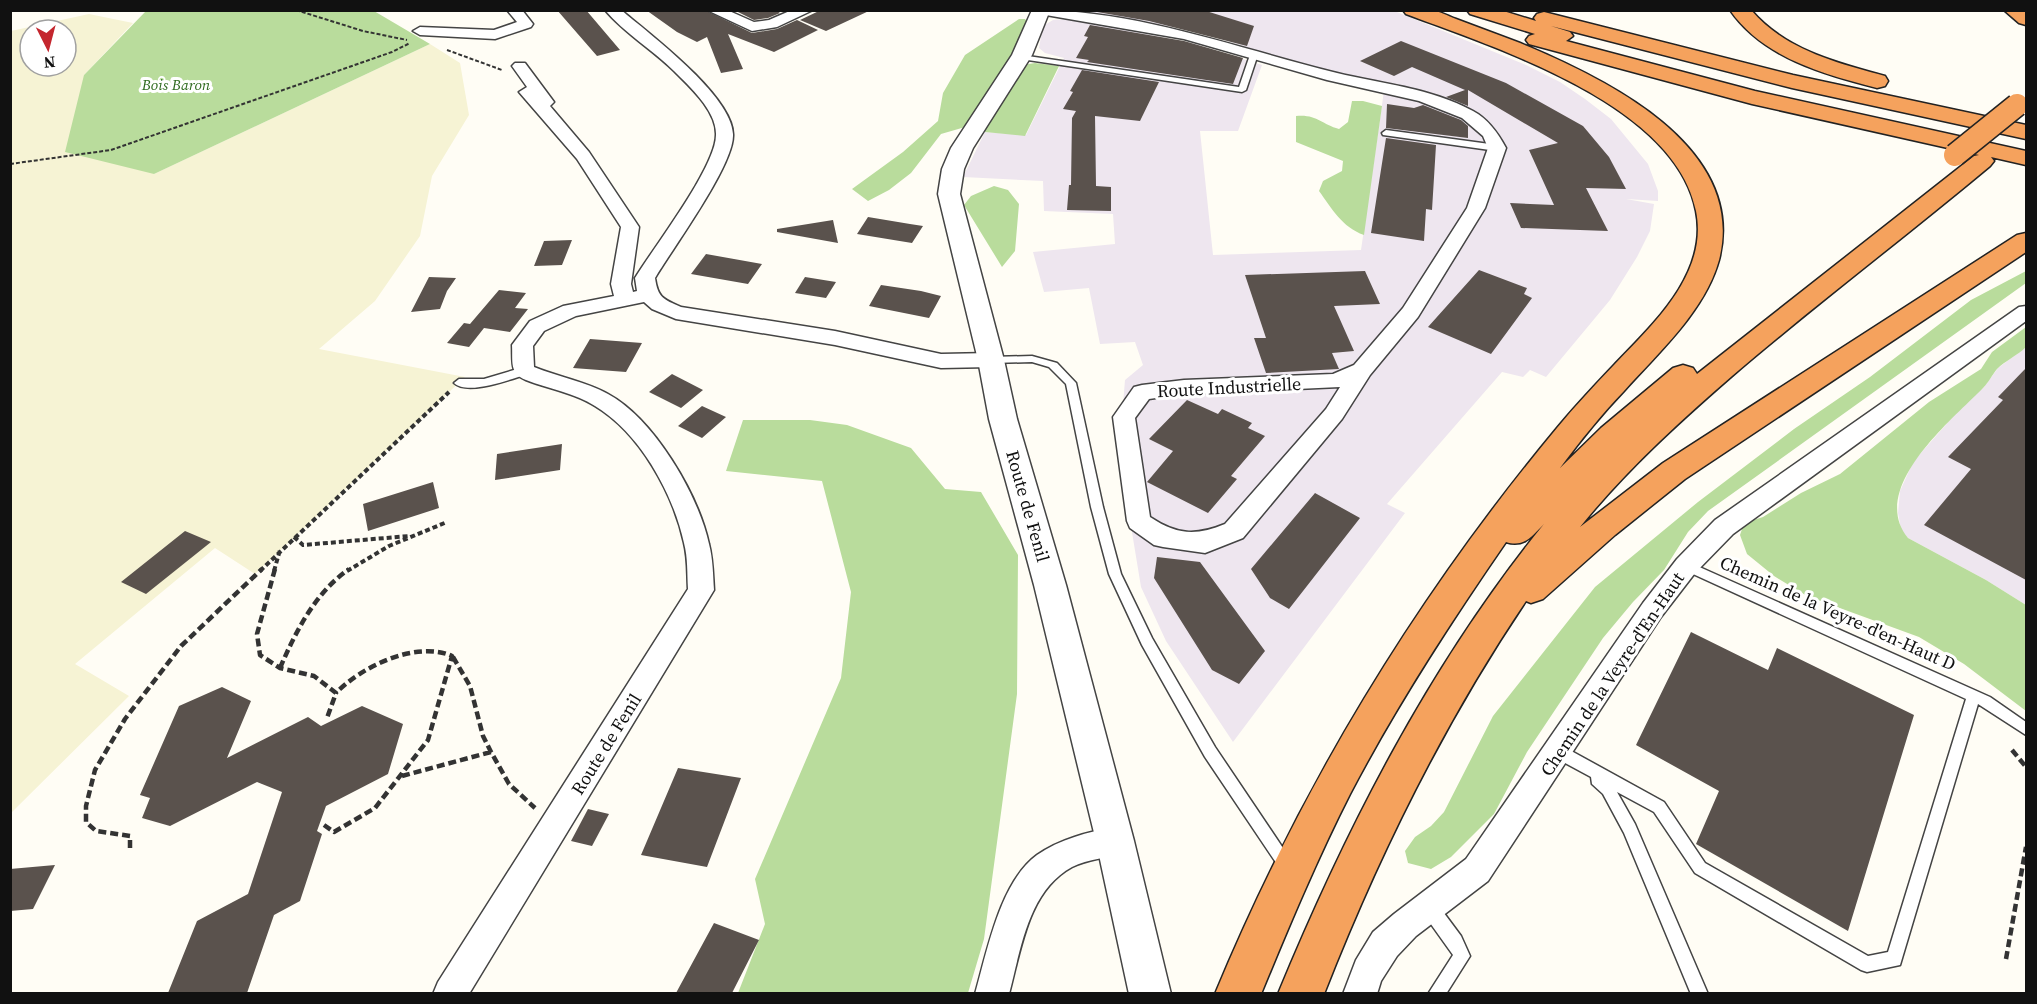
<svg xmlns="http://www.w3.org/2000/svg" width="2037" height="1004" font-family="'Source Serif 4',serif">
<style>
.industrial{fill:#eee6ef}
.farmland{fill:#f6f3d4;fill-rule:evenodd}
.forest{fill:#b9dc9c}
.building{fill:#5a524d}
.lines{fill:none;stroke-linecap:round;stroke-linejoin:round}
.service-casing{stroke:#444;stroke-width:3}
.minor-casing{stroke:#444;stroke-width:3}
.tertiary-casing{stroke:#444;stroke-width:3}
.motorway-casing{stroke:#222;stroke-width:3}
.path-far2{stroke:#333;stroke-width:2;stroke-dasharray:4 2;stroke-linecap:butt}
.path-far1{stroke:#333;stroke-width:4;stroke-dasharray:5 3;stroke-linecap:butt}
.path{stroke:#333;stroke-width:4.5;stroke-dasharray:8 4;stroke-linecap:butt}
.service{fill:#fff;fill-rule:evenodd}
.minor{fill:#fff;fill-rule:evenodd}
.tertiary{fill:#fff;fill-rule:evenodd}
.motorway{fill:#f5a25d;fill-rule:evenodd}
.motorway-bridge-casing{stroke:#222;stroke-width:25;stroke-linecap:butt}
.motorway-bridge{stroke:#f5a25d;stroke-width:22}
.labels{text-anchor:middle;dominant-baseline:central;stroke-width:6;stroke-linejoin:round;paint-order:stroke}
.far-park-label{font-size:15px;font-style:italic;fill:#2f6b1f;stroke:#fff}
.street-label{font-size:18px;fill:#111;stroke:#fff}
</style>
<rect width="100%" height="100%" fill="#fffdf5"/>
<path class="industrial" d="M1392,10L1526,65L1560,82L1585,99L1611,119L1648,164L1658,191V201L1626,199L1654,204L1650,231L1637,257L1610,300L1546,377L1530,370L1523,377L1502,372L1387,504L1405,513L1233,742L1166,641L1141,587L1119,453L1125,380L1143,365L1135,342L1100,344L1089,288L1044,292L1033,252L1115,244L1113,214L1044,211L1043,181L963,177L985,132L1026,135L1064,58L1045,53L1039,48L1043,26L1053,20L1070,19L1192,43L1262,65L1238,131H1200L1213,255L1361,250L1385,84L1301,64L1191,30L1077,11Z
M2026,347V605L1986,580L1908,538L1901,530L1898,513L1900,491L1913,462L1965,403L1984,387L1998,368Z"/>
<path class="farmland" d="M89,14L133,23L84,75L154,174L430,44L460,63L469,115L432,176L420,236L375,301L319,349L465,377L255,574L215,548L75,664L129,696L11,813V31ZM30,30H66V66H30Z"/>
<path class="forest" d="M146,11H374L430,44L154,174L65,152L84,75Z
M1019,19H1025L1033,29L1016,66L1035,63L1059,66L1025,136L985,132L979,123L941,134L911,173L889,190L868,201L852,189L903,152L938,121L943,93L965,55Z
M1352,101H1363L1382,106L1364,235C1342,227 1332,209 1319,191L1323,181L1342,171L1343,161L1296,142V116C1317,114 1321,124 1339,129L1348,122Z
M994,186L1008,190L1019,204L1015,251L1002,267L964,205L971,196Z
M2026,271V283L1708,511L1688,532L1664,570L1633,602L1603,638L1527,752L1494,814L1451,857L1431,869L1408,863L1405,851L1415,837L1431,826L1444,812L1493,716L1595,587L1698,502L1794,429L1870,377L1971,300Z
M2026,327V347C2018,355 2005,361 1997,369C1992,375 1989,382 1983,388C1953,419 1867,488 1908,538L1986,580L2026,605V711L1964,664L1919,637L1807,596L1774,576L1747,554L1740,535L1744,523L1763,517L1801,493L1840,474L1929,402L1981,369L1992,352Z
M743,420H810L847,425L911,448L945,489L981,492L1018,555L1017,694L984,939L968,993H738L765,924L755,879L841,678L851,592L822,481L726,471Z"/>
<path class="building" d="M557,10H586L620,50L597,56Z
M646,10H705L752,33L777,29L797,20L818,30L774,52L728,34L743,69L721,73L707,37L697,42L677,32Z
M734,10H776L780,13L768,18L754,20Z
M821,10H871L826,31L800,20Z
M1099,10H1203L1254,26L1247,46L1149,21L1097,12Z
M1090,25L1184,41L1243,58L1233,84L1087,62L1089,60L1076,58L1088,37L1084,36Z
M1401,41L1506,83L1583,126L1609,157L1626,189L1586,188L1608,231L1521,228L1510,203L1554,205L1529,150L1558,143L1468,90V106L1446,97L1465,90L1412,67L1394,76L1360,61Z
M1082,70L1159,82L1140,121L1095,116L1096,186L1111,187V211L1067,210L1069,185H1071L1072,118L1076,111L1063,109L1073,92L1070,91Z
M1387,104L1414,108L1423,105L1461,120L1468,126V138L1386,128Z
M1386,138L1436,145L1432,210L1426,209L1424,241L1371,233Z
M868,217L910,224L923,226L912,243L857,234Z
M833,220L838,243L777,232V229Z
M572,240L562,265L534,266L544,241Z
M706,254L762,264L748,284L691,274Z
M1479,270L1527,288L1524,294L1532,298L1491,354L1428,327Z
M1365,271L1380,304L1334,306L1354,351L1332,353L1339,369L1266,373L1254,338H1266L1245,275Z
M429,277L456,278L447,291L440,309L411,312Z
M805,277L836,282L826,298L795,293Z
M881,285L921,291L941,296L929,318L869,306Z
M499,290L526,293L515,308L528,309L510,332L484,328L469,347L447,343L464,323L470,324Z
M590,339L642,343L626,372L573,368Z
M2026,368V580L1924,525L1971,469L1948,457L2003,400L1998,397Z
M672,374L703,390L681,408L649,392Z
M1187,400L1218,414L1222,409L1252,423L1248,428L1265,436L1231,476L1237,479L1208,513L1147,482L1173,451L1149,439Z
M702,406L726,417L702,438L678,426Z
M562,444L560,470L495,480L497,454Z
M433,482L439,508L368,531L363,504Z
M1315,493L1360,518L1289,609L1270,598L1251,569Z
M185,531L211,542L146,594L121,582Z
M1157,557L1200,562L1265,651L1239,684L1212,670L1154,578Z
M1691,632L1768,670L1777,648L1914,715L1848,931L1696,844L1719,791L1636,745Z
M222,687L251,701L227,758L308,717L321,726L362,706L403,724L388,774L326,806L317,831L322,834L300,901L274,915L247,993H168L197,921L248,894L282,792L257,782L170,826L142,818L150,798L140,795L179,706Z
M678,768L741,778L707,867L641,855Z
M588,809L609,814L592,846L571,841Z
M55,865L33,909L10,911V869Z
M714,923L759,940L732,993H676Z"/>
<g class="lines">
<g class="service-casing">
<path id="service" d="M1251,52L1258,54L1246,90L1242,92L1021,59L1017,57L1021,55L1239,87Z
M1386,130L1497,145L1501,148L1497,151L1383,135L1382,133Z
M1032,356L1057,363L1076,383L1103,507L1121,574L1152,638L1215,747L1293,863L1296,868L1293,873L1288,875L1283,873L1205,757L1142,645L1109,574L1091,507L1066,384L1049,367L1032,362L991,363L986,360L991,357Z
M524,367L529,371L528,374C511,379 468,396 454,383L459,379H484Z
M1686,561L1990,697L2026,722V735L1978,704L1900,965L1867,972L1861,970L1695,873L1654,812L1617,792L1635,824L1708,994H1691L1624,833L1603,794L1592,784L1591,777L1554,757L1552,752L1554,747L1559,746L1564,747L1664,802L1705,863L1868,956L1888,952L1966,699L1682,569L1680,566L1682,563Z
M1429,899L1435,901L1461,936L1470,956L1446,994H1428L1453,955L1423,913L1421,907L1423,901Z"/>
</g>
<g class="minor-casing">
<path id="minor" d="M507,10H522L533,24L531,27L495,39L420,35L413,31L420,27L494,30L517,22Z
M605,10H621C650,34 732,96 733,134C735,164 672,249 655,278C658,298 663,299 681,307L835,331L941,354L991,353L999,355L1002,360L999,365L991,367L941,368L835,345L676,319L652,309L644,302L576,316L544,331L533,346L534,367C558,377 585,381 608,394C654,419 698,494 709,544C713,559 713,575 714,590L469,994H433L438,982L688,589C687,573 688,558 684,543C673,493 640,433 595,406C575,393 549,389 526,380C509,373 513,362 512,345L530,321L563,306L614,296L611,284L621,227L577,159L519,92L527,87L512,66L515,63H525L554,102L550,106L589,152L639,227L631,284L633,292L637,291L635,278C654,247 716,167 716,135C717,111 690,87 674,71C653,50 624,33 605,10Z
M707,10H727L754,22L769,20L792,10H813L777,27L752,31Z
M1033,10C1138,10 1236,48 1337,73C1382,84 1431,88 1473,111C1488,119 1498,133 1506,148L1485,208L1418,317L1370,375L1342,419L1243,538L1205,553L1163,547L1154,545L1130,528L1127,521L1113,417L1134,387L1142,385L1184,380L1333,374L1354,365L1403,308L1467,208L1488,148L1483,136L1462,118L1419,101L1327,80L1184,39L1040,14ZM1340,387L1326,409L1225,524C1196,536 1177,535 1150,517L1135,418L1149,399L1184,394Z
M2026,306V321L1733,534L1695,573L1661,617L1488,881L1416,936L1397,956L1381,981L1377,994H1343L1356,960L1373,932L1394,914L1466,859L1643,603L1677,559L1715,520L2019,307Z
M1115,827L1126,831L1130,841L1126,851C1109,858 1088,859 1072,867C1028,891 1021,949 1009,994H975C987,952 1000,882 1037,855C1060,839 1088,832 1115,827Z"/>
</g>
<g class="tertiary-casing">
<path id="tertiary" d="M1032,10H1050L1032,55L973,148L964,169L960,194L1004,360L1017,419L1066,585L1134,841L1171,994H1129L1096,841L1034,585L989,419L978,360L938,194L942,169L951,148L1012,55Z"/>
</g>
<g class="motorway-casing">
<path id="motorway" d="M1403,10C1412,10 1422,10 1431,10C1439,11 1448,16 1456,19C1477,27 1499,35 1520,43C1604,78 1748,146 1719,260C1705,311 1658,353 1624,391C1601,415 1580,441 1560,468L1601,428L1673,368L1683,365L1693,368L1697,374L1974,156L1979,155L1752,104L1529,44L1526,40L1529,36L1535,34L1470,14L1467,10H1500L1536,21L1534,18L1537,14L1544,12L1793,75L2026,125V139L1792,88L1551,26L1570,32L1573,36L1566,41L1755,91L2026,151V165L1991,157L1994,161L1990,166C1905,237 1816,304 1732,376C1678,423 1625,471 1580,527L1663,463L2017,235L2026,233V252L1685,479L1615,535L1543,599L1531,603L1526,601C1443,724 1378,856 1324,994H1278C1347,827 1430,665 1544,524C1532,536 1524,548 1506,542C1450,623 1396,706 1350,794C1317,859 1289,926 1261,994H1215C1301,787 1414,600 1557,428C1575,406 1594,386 1614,365C1652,325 1709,274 1696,211C1675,104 1496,48 1406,14Z
M1730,10H1751C1785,50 1837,63 1885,76L1888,81L1885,86L1877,88C1824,74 1763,58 1730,10Z
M2004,10H2026V25L2019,23Z"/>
</g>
<path class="path-far2" d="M296,10L363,31L407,40
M447,50L502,70
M10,164L111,150L392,52L410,43"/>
<path class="path-far1" d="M294,537L303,545L409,536
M260,571L449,392
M274,571L280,550
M347,571L389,546L447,522"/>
<path class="path" d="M275,569L257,634L260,655L280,668L314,676L336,693L327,718
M453,657L470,686L483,736L491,752L509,784L535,808
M280,668C296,631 315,593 349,569
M2012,750L2026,767
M402,776L491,752
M324,825L334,832L375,808L428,740L452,656C416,640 361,667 336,693
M130,848V836L96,831L86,822V806L95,770L125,719L181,646L262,569
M2006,959L2026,847"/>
<use href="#service" class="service"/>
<use href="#minor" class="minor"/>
<use href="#tertiary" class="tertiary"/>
<use href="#motorway" class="motorway"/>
<g class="motorway-bridge-casing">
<path id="motorway-bridge" d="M1955,155L2017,105"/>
</g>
<use href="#motorway-bridge" class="motorway-bridge"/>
</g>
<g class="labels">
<g class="far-park-label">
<text x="176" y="84">Bois Baron</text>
</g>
<g class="street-label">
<text transform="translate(1229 387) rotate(-3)">Route Industrielle</text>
<text transform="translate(1028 506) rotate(74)">Route de Fenil</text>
<text transform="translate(1838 613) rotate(24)">Chemin de la Veyre-d'en-Haut D</text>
<text transform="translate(1612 674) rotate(-56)">Chemin de la Veyre-d'En-Haut</text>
<text transform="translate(606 744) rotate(-58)">Route de Fenil</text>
</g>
</g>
<rect width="2037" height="1004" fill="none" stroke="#111111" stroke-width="24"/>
<g transform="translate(48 48) rotate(174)"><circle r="28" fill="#ffffff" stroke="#a0a0a0" stroke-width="1.5"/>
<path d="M0-4.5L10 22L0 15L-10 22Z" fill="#c4262e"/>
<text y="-9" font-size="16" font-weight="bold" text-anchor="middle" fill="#111111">N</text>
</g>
</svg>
